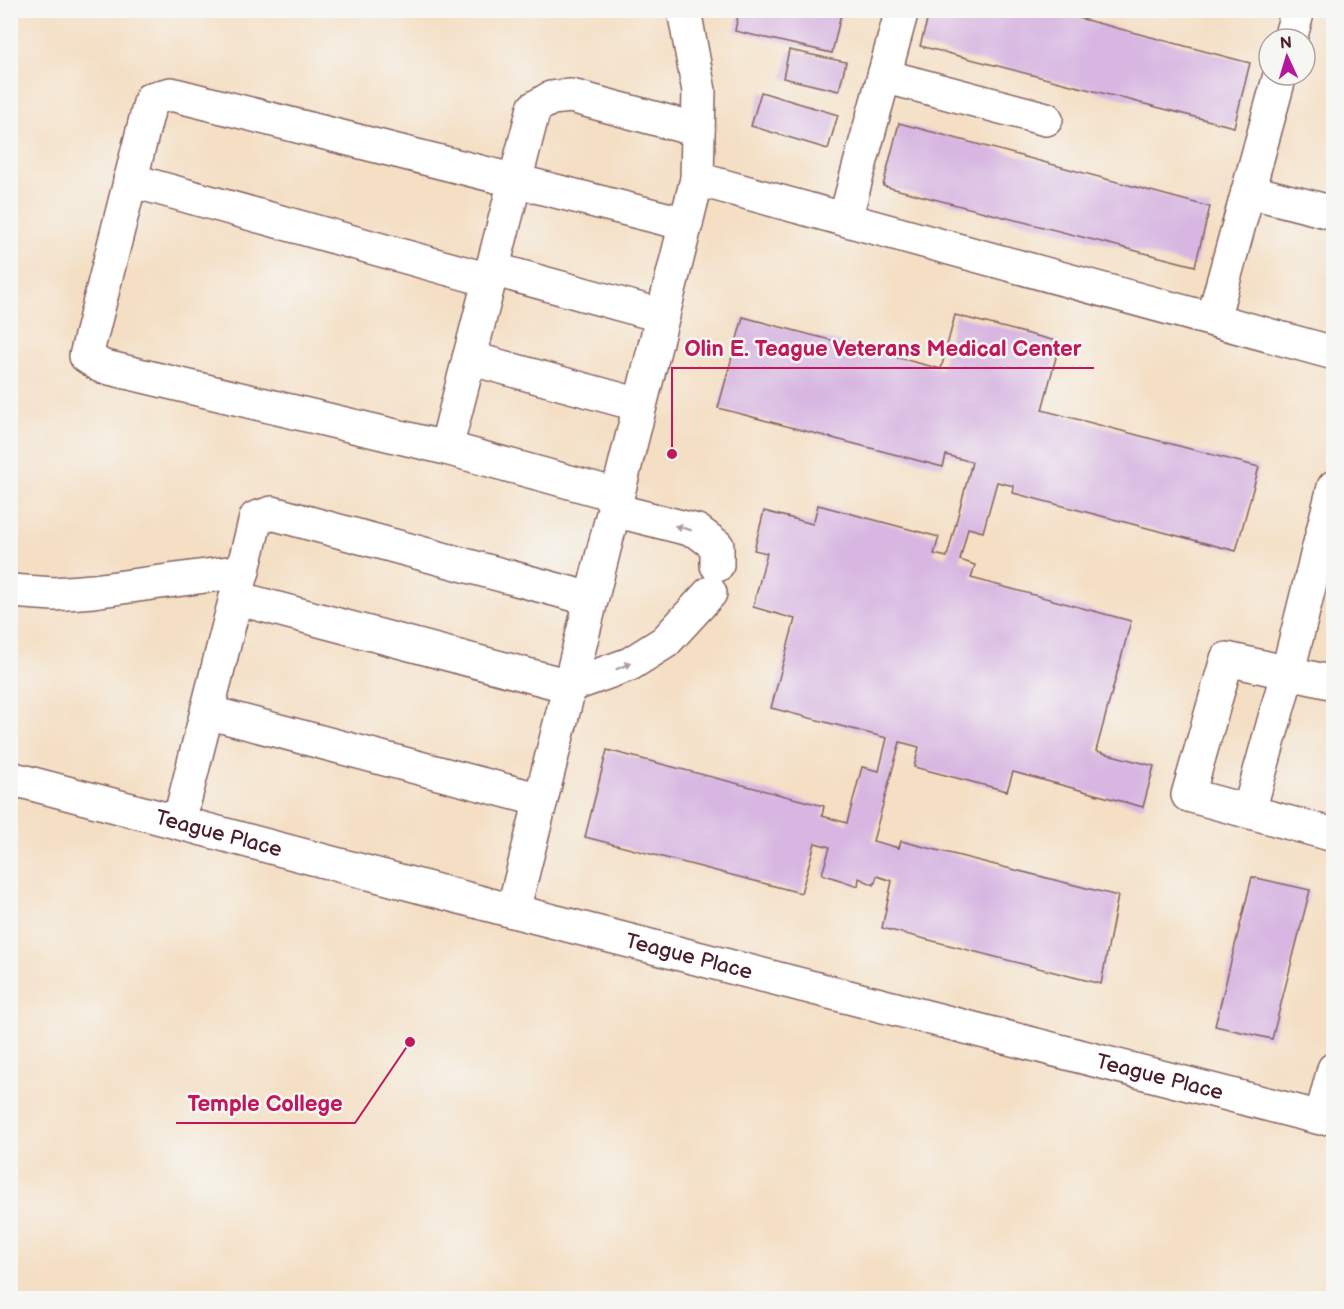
<svg xmlns="http://www.w3.org/2000/svg" width="1344" height="1309" font-family="'Balsamiq Sans',sans-serif">
<style>
.building{fill:#d7b6e1}
.lines{fill:none;stroke-linecap:round;stroke-linejoin:round}
.minor-casing{stroke:#866261;stroke-width:36}
.minor{stroke:#fff;stroke-width:33}
.oneway{fill:#ae9aa0}
.labels{text-anchor:middle;dominant-baseline:central;stroke-width:5;stroke-linejoin:round;paint-order:stroke}
.street-label{font-size:21px;fill:#4a1f2b;stroke:#f6f6f2}
.leader{fill:none;stroke:#c2185b;stroke-width:2}
.callout-dot{fill:#c2185b;stroke:#f6f6f2;stroke-width:2}
.callout-label{font-size:22px;text-anchor:middle;font-weight:bold;fill:#c2185b;stroke:#f6f6f2;stroke-width:5;stroke-linejoin:round;paint-order:stroke}
</style>
<rect width="100%" height="100%" fill="#f6f6f2"/>
<filter id="ink" filterUnits="userSpaceOnUse"><feTurbulence type="fractalNoise" baseFrequency=".0167" numOctaves="2"/><feDisplacementMap in="SourceGraphic" scale="12" xChannelSelector="R" yChannelSelector="G"/><feConvolveMatrix kernelMatrix="1 2 1 2 8 2 1 2 1" color-interpolation-filters="sRGB"/></filter>
<filter id="wash" filterUnits="userSpaceOnUse"><feTurbulence type="fractalNoise" baseFrequency=".008" numOctaves="4" result="noise"/><feDisplacementMap in="SourceGraphic" scale="24" xChannelSelector="R" yChannelSelector="G"/><feGaussianBlur stdDeviation="1.35" result="paint"/><feColorMatrix in="noise" values="0 0 0 0 0 0 0 0 0 0 0 0 0 0 0 0 0 1.4 0 .05"/><feComposite in="paint" operator="in"/></filter>
<g filter="url(#wash)">
<rect width="100%" height="100%" fill="#f4dfc4"/>
<g id="blocks">
<path class="building" d="M739,10H842L832,53L735,31Z
M930,10H1048L1250,63L1234,127L920,46Z
M789,50L846,62L839,91L783,78Z
M761,92L838,115L828,149L751,126Z
M899,123L1210,207L1195,266L883,186Z
M955,315L1060,342L1042,410L1259,467L1236,551L1013,493L1014,486L997,482L983,532L968,528L960,560L975,565L971,578L1131,621L1096,751L1154,766L1143,807L1013,772L1007,791L914,767L919,747L900,742L873,841L899,848L901,841L1118,896L1101,984L882,928L892,881L877,876L874,885L859,878L858,886L822,874L830,847L815,843L801,893L585,837L607,750L824,806L822,816L847,823L862,767L879,771L887,738L771,708L795,619L753,607L767,553L754,550L764,511L813,524L818,505L939,537L934,554L947,557L972,462L946,455L943,467L718,408L743,317L941,369Z
M1252,877L1310,890L1272,1039L1215,1026Z"/>
</g>
</g>
<g filter="url(#ink)">
<use href="#blocks" fill-opacity="0" stroke="#866261" stroke-width="1.5"/>
<g class="lines">
<g class="minor-casing">
<g id="minor">
<path d="M1290,39L1298,10"/>
<path d="M884,76L1046,119"/>
<path d="M697,179L1334,353"/>
<path d="M130,180L489,280"/>
<path d="M1248,191L1334,213"/>
<path d="M845,219L902,10"/>
<path d="M492,269L663,316"/>
<path d="M1213,319L1280,75"/>
<path d="M469,358L640,405"/>
<path d="M446,448L101,366L86,356L151,99L171,94L686,224"/>
<path d="M617,495L446,448L534,108L551,98L571,96L698,130"/>
<path d="M614,510L697,531L717,546V565"/>
<path d="M10,591L54,594L93,591L243,571"/>
<path d="M236,598L569,686L630,664L665,642L710,593"/>
<path d="M1334,683L1227,659L1188,795L1334,835"/>
<path d="M207,712L541,800"/>
<path id="s1" d="M10,778L513,911L1321,1118L1334,1069"/>
<path d="M1249,811L1288,671L1334,487"/>
<path d="M179,822L256,518L272,513L591,599"/>
<path d="M513,911L697,179L699,91L684,10"/>
</g>
</g>
<use href="#minor" class="minor"/>
</g>
<defs><path id="oneway-solid" d="M-6-.8H1V-3.2L6.5 0L1 3.2V.8H-6Z" transform="scale(1.5)"/></defs>
<g class="oneway">
<use href="#oneway-solid" transform="translate(683 528) rotate(-165)"/>
<use href="#oneway-solid" transform="translate(624 666) rotate(-23)"/>
</g>
</g>
<g class="labels">
<g class="street-label">
<text stroke="none"><textPath href="#s1" startOffset="216">Teague Place</textPath></text>
<text stroke="none"><textPath href="#s1" startOffset="702">Teague Place</textPath></text>
<text stroke="none"><textPath href="#s1" startOffset="1188">Teague Place</textPath></text>
</g>
</g>
<path class="leader" d="M672 454L672 368H1094M410 1042L355 1123H176"/>
<g class="callout-dot">
<circle cx="672" cy="454" r="6"/>
<circle cx="410" cy="1042" r="6"/>
</g>
<g class="callout-label">
<text x="883" y="356">Olin E. Teague Veterans Medical Center</text>
<text x="265" y="1111">Temple College</text>
</g>
<rect width="1344" height="1309" fill="none" stroke="#f6f6f2" stroke-width="36"/>
<g transform="translate(1287 57) rotate(356)"><circle r="28" fill="#f6f6f2" stroke="#b1a0a2" stroke-width="1.5"/>
<path d="M0-4.5L10 22L0 15L-10 22Z" fill="#b5179e"/>
<text y="-9" font-size="16" font-weight="bold" text-anchor="middle" fill="#4a1f2b">N</text>
</g>
</svg>
